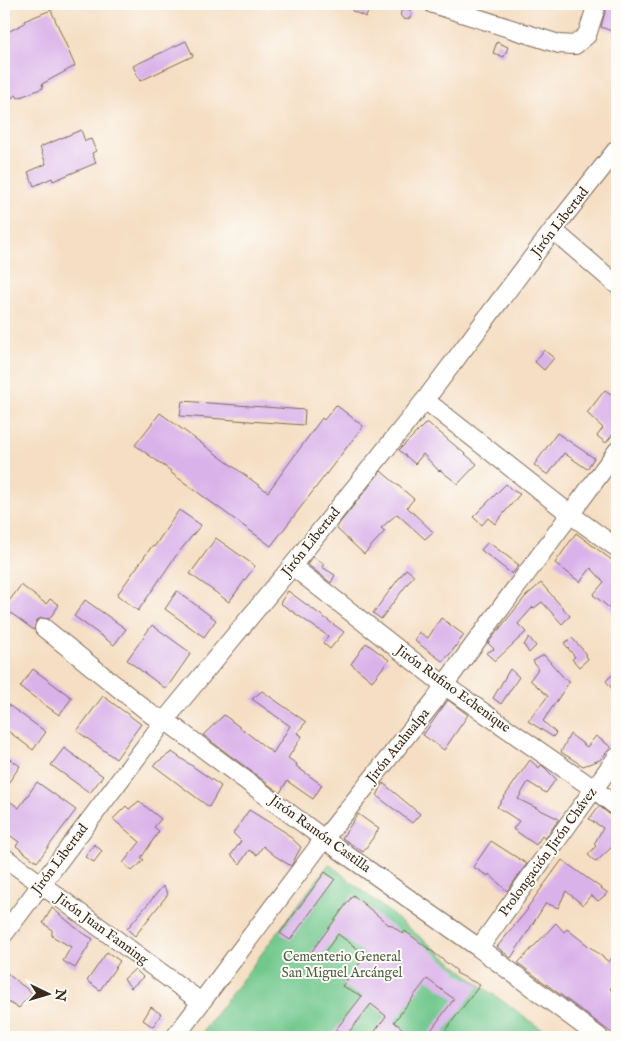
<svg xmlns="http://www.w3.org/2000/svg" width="621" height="1041" font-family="'IM FELL English',serif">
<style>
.green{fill:#71c88d;stroke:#567956}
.building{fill:#dab2ea}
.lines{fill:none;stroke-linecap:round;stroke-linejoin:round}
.minor-casing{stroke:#7c6958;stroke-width:20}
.minor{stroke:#fff;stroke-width:18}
.labels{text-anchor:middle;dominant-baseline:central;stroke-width:4;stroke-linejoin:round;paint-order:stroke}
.street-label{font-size:14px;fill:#3b2a1e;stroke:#fdfcf7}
.park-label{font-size:14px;fill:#4e6145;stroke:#fdfcf7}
</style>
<rect width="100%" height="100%" fill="#fdfcf7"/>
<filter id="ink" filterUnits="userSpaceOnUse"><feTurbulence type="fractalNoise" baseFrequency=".02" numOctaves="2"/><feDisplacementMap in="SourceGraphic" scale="10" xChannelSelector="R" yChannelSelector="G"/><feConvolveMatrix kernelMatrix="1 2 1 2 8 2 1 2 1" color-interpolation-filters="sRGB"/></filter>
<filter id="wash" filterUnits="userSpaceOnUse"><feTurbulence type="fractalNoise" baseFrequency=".0096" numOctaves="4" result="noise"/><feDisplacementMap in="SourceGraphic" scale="20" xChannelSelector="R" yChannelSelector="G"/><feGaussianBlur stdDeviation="1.12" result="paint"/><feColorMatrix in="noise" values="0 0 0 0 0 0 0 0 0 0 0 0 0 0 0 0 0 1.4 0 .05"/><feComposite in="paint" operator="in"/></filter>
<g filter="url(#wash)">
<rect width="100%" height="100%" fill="#f5dec3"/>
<path class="green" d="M329,864L480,985L553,1037H199Z"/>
<g id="blocks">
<path class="building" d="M354,4H371L366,17L352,11Z
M607,4H617V33L601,27Z
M400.5 14a5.5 5.5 0 1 1 11 0a5.5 5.5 0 1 1-11 0Z
M51,10L75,66L42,84L43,88L18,98L16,95L4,103V34L25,23L24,21Z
M186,41L193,56L140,81L133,66Z
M497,42L508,47L504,57L493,53Z
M81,130L85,141L91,139L96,151L92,153L96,163L53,181L52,178L34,186L28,172L46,164L40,147Z
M544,350L554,358L544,370L535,362Z
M605,390L617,398V429L606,443L597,436L603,428L587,413Z
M182,401L305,410L304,425L180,416Z
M336,405L363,426L271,546L170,472L171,471L135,445L160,413L268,492L322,418L324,420Z
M427,422L477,464L458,484L440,470L439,471L423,454L415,464L399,450Z
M557,433L594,458L587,469L564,453L548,475L534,465Z
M381,471L414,499L407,507L433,532L425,539L397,514L381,528L385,531L364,554L337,529L339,524Z
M506,484L512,490L520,494L495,524L488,518L482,525L473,517Z
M179,510L201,525L175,557L138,611L117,595L152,546L154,547Z
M576,533L617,564V616L606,605L593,595L604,582L591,568L580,582L555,563Z
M216,538L255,566L229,602L190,574Z
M488,542L519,565L512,574L481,550Z
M313,557L324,564L322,567L335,575L331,583L307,564Z
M406,569L414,575L381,619L373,613Z
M541,583L570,616L562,624L542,602L534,608L533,607L518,624L526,632L495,661L486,653L494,649L488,643L526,596Z
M21,585L46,604L50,599L59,605L49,619L41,618L36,621L34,630L4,608Z
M177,591L216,620L204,637L165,609Z
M288,591L344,632L330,649L323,643L328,636L280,603Z
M85,600L126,629L114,645L74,616Z
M441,618L464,635L450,654L442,661L415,641L419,632L428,638Z
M152,625L191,653L166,689L127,660Z
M529,637L536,646L529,653L524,645Z
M572,638L583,650L588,659L579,667L572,659L575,657L564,643Z
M366,643L389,660L372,681L351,664Z
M544,655L564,678L570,681L543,721L556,733L553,737L528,721L548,696L530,680L538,669L533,661Z
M33,669L72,698L59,715L20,687Z
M510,669L519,677L501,704L493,698Z
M612,675L617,681V695L606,681Z
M262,691L306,722L297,733L302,736L288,758L297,764L296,766L322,785L313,799L287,781L280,793L203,735L224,715L273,753L290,726L252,699Z
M103,696L141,724L116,759L77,731Z
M448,700L468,715L444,750L423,735Z
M7,704L46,732L33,750L4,728V709Z
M570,734L587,747L596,736L611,747L600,760L583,766L561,752Z
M64,748L103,776L90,793L51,765Z
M172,752L221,786L209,807L153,765Z
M4,755L20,766L4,789Z
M530,760L539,768L541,765L544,767L556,779L546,793L528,782L518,799L559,819L545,839L542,836L536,845L513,829L519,821L497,807Z
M37,782L76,810L37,862L16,846L19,842L4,831V797L19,808Z
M383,783L420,814L412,823L377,796Z
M139,801L161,819L154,827L159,831L141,858L144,860L132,871L123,863L140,842L113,819L126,806L129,809Z
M599,806L617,820V847L613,846L596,862L588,855L596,846L594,844L603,828L589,819Z
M249,810L285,832L301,847L291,866L275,856L263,846L257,855L249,850L240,864L231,855L241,841L233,833Z
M358,814L379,829L363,852L342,838Z
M491,841L527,864L507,891L489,874L488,876L473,867Z
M94,844L102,851L94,862L85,857Z
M562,860L608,893L598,901L591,895L583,905L566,891L558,908L546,903L511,958L497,947L528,909L527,908Z
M325,872L335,879L290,940L280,933Z
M163,886L168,894L135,936L127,929Z
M353,895L389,925L390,924L403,934L405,931L433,952L457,971L456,973L480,985L440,1037H426L454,999L427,979L394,1022L414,1037H371L386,1016L371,1004L345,1037H330L362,996L342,986L366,955L338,934L321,957L312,951Z
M52,908L81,932L93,939L75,968L63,961L71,947L52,936V930L43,923Z
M556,923L564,932L567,929L609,962L617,951V979L610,989L617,994V1037L518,963Z
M107,952L120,961L100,990L87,981Z
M135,969L143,977L131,988L124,979Z
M4,971L32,993L19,1008L4,1000V993L8,988L4,982Z
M151,1007L161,1014L153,1027L143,1020Z"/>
</g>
</g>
<g filter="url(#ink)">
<use href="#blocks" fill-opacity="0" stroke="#7c6958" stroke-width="1"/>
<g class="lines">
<g class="minor-casing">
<path id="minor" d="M433,4L559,44L575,45L587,35L597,4
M553,230L617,285
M425,400L570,514L617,548
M292,566L444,685L594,789L617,807
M44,628L152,715L165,720L324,839L479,948L599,1037
M4,857L201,1002
M4,934L165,720L292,566L425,400L553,230L617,149
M479,948L617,757
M175,1037L324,839L435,700L444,685L617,451"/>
</g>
<use href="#minor" class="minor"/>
</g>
</g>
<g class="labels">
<g class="street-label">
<text transform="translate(560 222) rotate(-52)">Jirón Libertad</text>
<text transform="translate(311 542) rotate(-51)">Jirón Libertad</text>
<text transform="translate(453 689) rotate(36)">Jirón Rufino Echenique</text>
<text transform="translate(398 746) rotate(-51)">Jirón Atahualpa</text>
<text transform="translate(320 834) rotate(36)">Jirón Ramón Castilla</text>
<text transform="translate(548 852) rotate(-54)">Prolongación Jirón Chávez</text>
<text transform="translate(60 859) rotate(-53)">Jirón Libertad</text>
<text transform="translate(102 929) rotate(36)">Jirón Juan Fanning</text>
</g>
<g class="park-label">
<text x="342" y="957">Cementerio General<tspan x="342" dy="16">San Miguel Arcángel</tspan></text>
</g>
</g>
<rect width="621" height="1041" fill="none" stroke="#fdfcf7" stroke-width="20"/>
<g transform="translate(48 994) rotate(95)" stroke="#fdfcf7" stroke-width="4" paint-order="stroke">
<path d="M0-4L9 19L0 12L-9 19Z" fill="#3b2a1e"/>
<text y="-8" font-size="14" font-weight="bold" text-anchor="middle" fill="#3b2a1e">N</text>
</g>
</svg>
